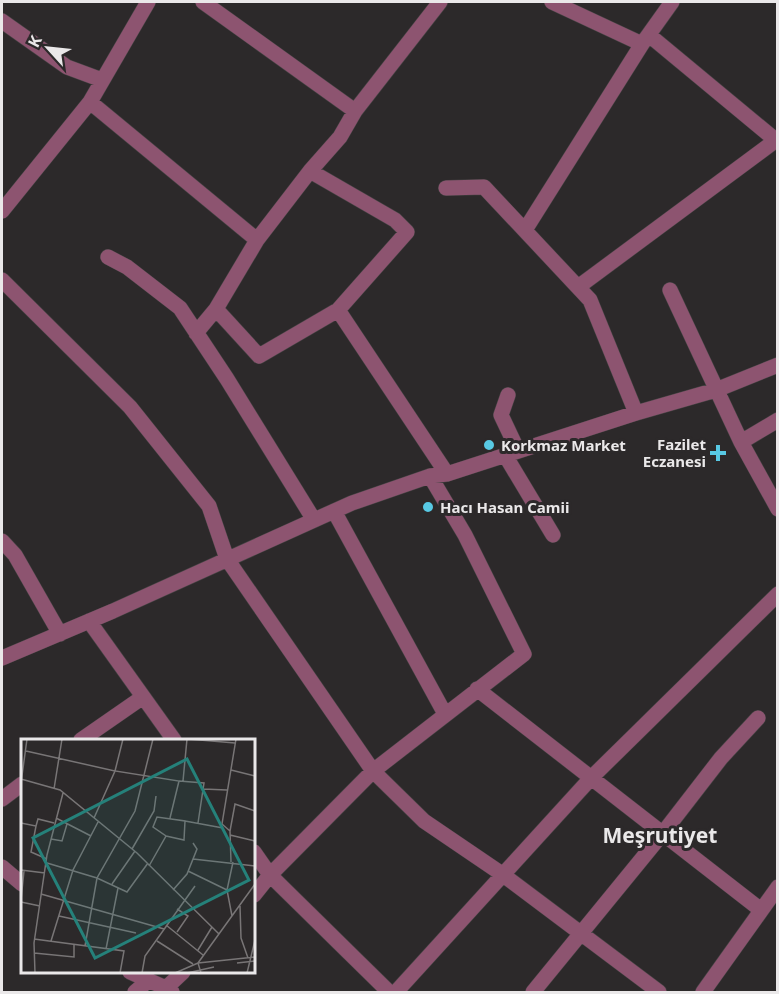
<svg xmlns="http://www.w3.org/2000/svg" width="779" height="994" font-family="'Noto Sans',sans-serif">
<style>
.lines{fill:none;stroke-linecap:round;stroke-linejoin:round}
.minor-casing{stroke:#474445;stroke-width:16}
.minor{stroke:#8d5470;stroke-width:15}
.poi-dot{fill:#58c9e4;stroke:#2c292a;stroke-width:2}
.labels{text-anchor:middle;dominant-baseline:central;stroke-width:6;stroke-linejoin:round;paint-order:stroke}
.poi-label{font-size:15px;font-weight:bold;fill:#eae8e9;stroke:#2c292a;text-anchor:start}
.district-label{font-size:21px;font-weight:bold;fill:#eae8e9;stroke:#2c292a}
.inset-road{fill:none;stroke:#787576;stroke-width:1.5}
.view{fill:#25817a;fill-opacity:0.15;stroke:#25817a;stroke-width:3}
.inset-edge{fill:none;stroke:#eae8e9;stroke-width:3}
</style>
<rect width="100%" height="100%" fill="#2c292a"/>
<g class="lines">
<g class="minor-casing">
<path id="minor" d="M203,2L355,111
M552,2L642,44
M2,21L67,67L102,80
M649,35L778,142
M90,102L148,2
M310,171L340,137L355,111L440,2
M446,188L484,187L590,300L636,413
M2,211L90,102L257,240
M525,230L642,44L672,2
M108,257L127,267L180,308L227,379L314,520
M2,280L130,407L209,506L227,559L373,771L424,821L502,874L659,992
M578,287L775,141
M670,290L741,442L778,509
M338,310L407,232L395,220L310,171L257,240L216,309L259,356L338,310L447,474
M196,333L216,309
M508,395L501,415L518,451
M741,442L778,420
M505,455L553,535
M334,511L445,714
M2,541L15,555L60,634
M89,621L174,740
M2,658L113,611L352,503L430,476L447,474L636,413L716,390L778,365
M477,689L761,910
M81,740L143,697
M2,799L22,784
M254,852L270,875L389,992
M2,867L22,884
M254,895L270,875L373,771L524,654L465,535L430,476
M130,972L166,988L172,992
M166,988L183,972
M135,992L149,980
M396,992L592,777L778,594
M533,992L663,833L721,758L758,718
M703,992L778,887"/>
</g>
<use href="#minor" class="minor"/>
</g>
<g class="poi-dot">
<circle cx="489" cy="445" r="6"/>
<path d="M715 444h6v6h6v6h-6v6h-6v-6h-6v-6h6z"/>
<circle cx="428" cy="507" r="6"/>
</g>
<g class="labels">
<g class="poi-label">
<text x="706" y="444" text-anchor="end">Fazilet<tspan x="706" dy="17">Eczanesi</tspan></text>
<text x="501" y="445">Korkmaz Market</text>
<text x="440" y="507">Hacı Hasan Camii</text>
</g>
<g class="district-label">
<text x="660" y="835">Meşrutiyet</text>
</g>
</g>
<g transform="translate(21 739)">
<rect width="234" height="234" fill="#2c292a"/>
<path class="inset-road" d="M102,0L94,32L158,42L149,79M167,0L214,4M5,12L94,32L73,79M210,31L234,37M0,40L39,51L116,114L198,195M158,42L183,44L177,84M162,42L166,0M0,44L6,0M33,50L41,0M182,50L206,51M35,79L70,97M164,82L202,89M0,84L15,87L10,113L26,120M15,87L17,80L33,84M209,92L214,65L234,72M209,96L234,102M30,100L41,102L46,85M111,110L133,72L135,57M172,120L234,127M210,123L209,92L201,85L215,0M26,124L76,139L106,153L127,124M128,127L145,97L132,88L136,78L164,82L163,101L145,97M0,131L24,134M167,132L206,151M91,145L114,112M152,151L166,135L176,110L172,104M20,155L143,190M0,161L3,132M0,163L19,167M219,167L220,199L227,219M38,177L115,194M211,177L206,151L212,123M145,186L182,216M156,193L167,177L156,170M13,200L103,212L99,234M30,202L52,131L77,83M136,202L172,225M64,207L76,139L114,72L132,0M85,210L97,149M177,211L191,188M13,214L53,218V205M216,224L234,222M14,234L13,204L26,116L42,54M121,234L124,217L174,147M154,234L177,224L234,218M166,234L193,228M180,234L177,224L234,145M226,234L234,201"/>
<path class="view" d="M166,20L228,141L74,219L12,99Z"/>
<rect width="234" height="234" class="inset-edge"/>
</g>
<rect width="779" height="994" fill="none" stroke="#eae8e9" stroke-width="6"/>
<g transform="translate(48 48) rotate(297)" stroke="#2c292a" stroke-width="4.5" paint-order="stroke">
<path d="M0-4.5L10 22L0 15L-10 22Z" fill="#eae8e9"/>
<text y="-9" font-size="16" font-weight="bold" text-anchor="middle" fill="#eae8e9">K</text>
</g>
</svg>
